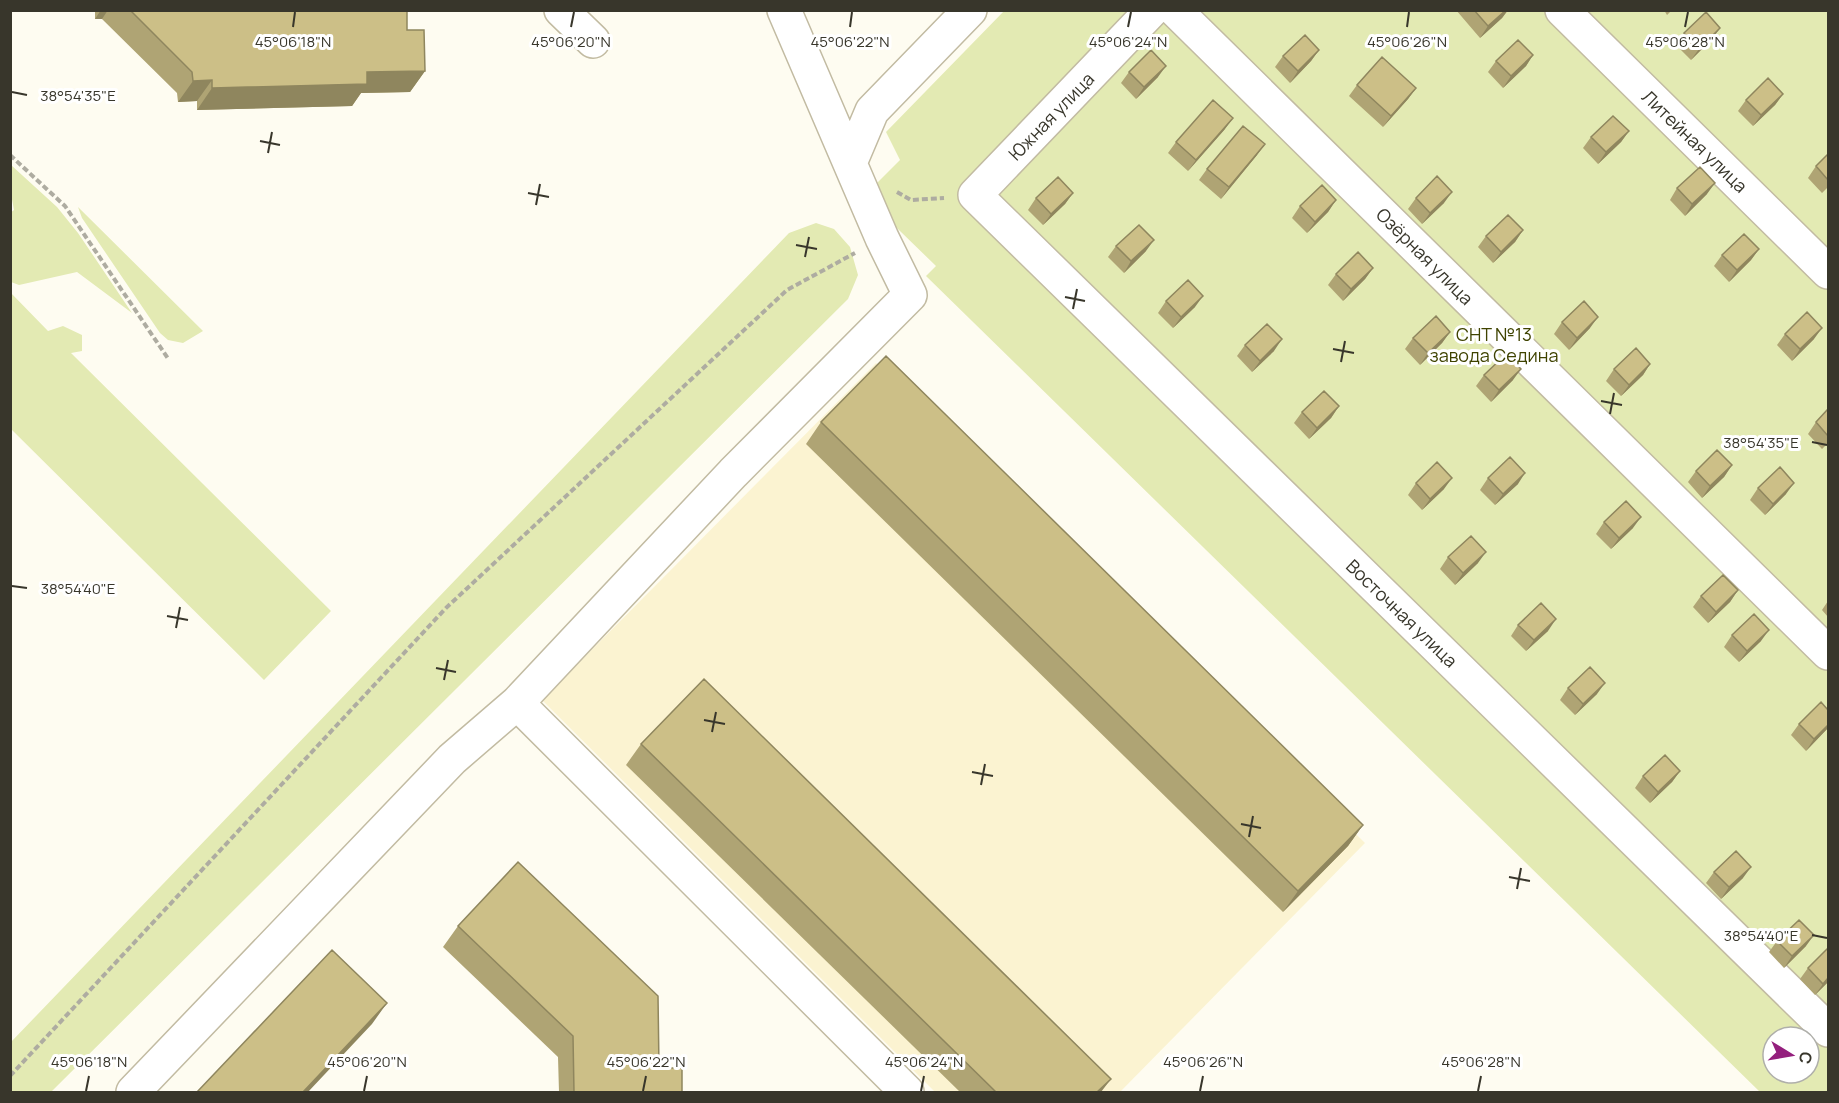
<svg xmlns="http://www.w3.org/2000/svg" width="1839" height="1103" font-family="Manrope,sans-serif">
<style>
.built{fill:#fbf3d1}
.green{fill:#e3eab3;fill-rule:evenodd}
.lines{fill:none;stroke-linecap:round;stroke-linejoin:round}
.minor-casing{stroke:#c2bba2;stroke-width:36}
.path{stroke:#aeaca1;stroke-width:4;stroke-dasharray:6 3;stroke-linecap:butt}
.minor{stroke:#fff;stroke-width:33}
.wall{fill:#afa474}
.shaded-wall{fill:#8f865e}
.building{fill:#ccbf87;stroke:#8f865e;stroke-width:1.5}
.ticks{fill:none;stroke:#38362b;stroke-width:2}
.labels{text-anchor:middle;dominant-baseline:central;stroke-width:6;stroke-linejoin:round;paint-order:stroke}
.street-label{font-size:18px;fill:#38362b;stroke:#fff}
.park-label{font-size:18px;fill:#3f4300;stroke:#fff}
.ticks-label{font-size:15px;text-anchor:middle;fill:#38362b;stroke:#fff;stroke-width:6;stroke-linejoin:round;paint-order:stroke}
</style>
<rect width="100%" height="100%" fill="#fefcf1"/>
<path class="built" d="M876,363L1365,843L1120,1092H935L542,700Z"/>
<path class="green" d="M1004,11H1828V1092H1760L926,276L936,266L864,196L900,160L886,132ZM1773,1037H1809V1073H1773Z
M11,165L57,207L78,233L132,313L77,272L19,285L11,282L10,213L14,210L11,194Z
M78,207L203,331L183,343L168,340L160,333L82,218Z
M816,223L834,229L850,247L858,275L848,299L51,1092H11V1042L789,233Z
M11,293L48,331L63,326L82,335V351L71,353L331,611L264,680L11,429Z"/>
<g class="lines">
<g class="minor-casing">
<path id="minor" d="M561,10L593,41
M1152,10L975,195L1828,1030
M1175,10L1828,653
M1562,10L1828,272
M850,163L872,111L970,10
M517,703L907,1092
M133,1092L452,759L517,703L733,473L910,295L882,238L784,10"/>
</g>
<path class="path" d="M10,155L65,206L169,360
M897,192L911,200L944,198
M10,1076L446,608L787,290L855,253"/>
<use href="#minor" class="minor"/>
</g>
<path class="wall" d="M95,10H407V30L425,71L410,92L361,93L352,106L197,110V101L178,102L177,93L102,19H95Z
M1456,10H1508L1502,18L1480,38Z
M1664,10H1672L1667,15Z
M1720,28L1712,39L1691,60L1676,45L1684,33Z
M1319,50L1311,61L1290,83L1275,67L1283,56Z
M1533,55L1526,66L1503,88L1488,72L1496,61Z
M1129,72L1158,77L1136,99L1121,83Z
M1357,85L1416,88L1408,99L1383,127L1349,96Z
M1783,94L1775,105L1753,126L1738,111L1746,100Z
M1225,129L1188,171L1168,153L1176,142Z
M1629,131L1621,142L1598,164L1583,148L1591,137Z
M1828,154V187L1822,193L1808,178L1816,166Z
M1257,155L1221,199L1199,180L1207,169Z
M1677,188L1707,194L1685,216L1670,200Z
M1073,193L1065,204L1043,225L1028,210L1036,198Z
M1416,198L1444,203L1422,224L1408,209Z
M1336,200L1328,212L1307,233L1292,218L1300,206Z
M1523,230L1515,242L1493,263L1478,247L1486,236Z
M1116,246L1146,251L1124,273L1108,257Z
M1759,249L1751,260L1729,282L1714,266L1722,255Z
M1373,268L1365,279L1343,301L1328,285L1336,274Z
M1166,301L1195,307L1173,328L1158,313Z
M1562,322L1590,328L1569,350L1554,334Z
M1450,332L1442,343L1420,365L1405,349L1413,338Z
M1785,334L1814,339L1792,361L1777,345Z
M1245,345L1274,351L1252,372L1237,356Z
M1650,364L1643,375L1621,396L1606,381L1614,369Z
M1484,375L1513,380L1491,402L1476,386Z
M1339,406L1331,418L1309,439L1294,423L1302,412Z
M1828,409V443L1822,449L1808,434L1816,422Z
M821,422L1363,825L1348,846L1283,912L806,444Z
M1732,465L1724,477L1702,498L1688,482L1696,471Z
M1488,478L1518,484L1495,505L1480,490Z
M1416,483L1444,489L1422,510L1408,495Z
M1758,488L1786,494L1765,515L1750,500Z
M1604,522L1633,528L1611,549L1596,534Z
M1448,557L1478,563L1455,585L1440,569Z
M1738,590L1730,602L1708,623L1693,607L1701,596Z
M1828,601V617L1822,610Z
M1518,625L1548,631L1526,651L1511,636Z
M1732,635L1761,641L1739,662L1724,647Z
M1568,688L1597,694L1575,715L1560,700Z
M1799,724L1828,728L1806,751L1791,735Z
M641,744L1101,1092H960L626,765Z
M1680,771L1672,782L1650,803L1635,788L1643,776Z
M1714,872L1743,878L1721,899L1706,883Z
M458,926L682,1092H559L558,1057L443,947Z
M1777,941L1806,946L1784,968L1769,952Z
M1828,948V982L1815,995L1800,979L1808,968Z"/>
<path class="shaded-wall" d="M101,10H108L102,19H95Z
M1506,10H1508L1502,18L1480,38L1488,26Z
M1720,28L1712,39L1691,60L1699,49Z
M1319,50L1311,61L1290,83L1298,71Z
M1533,55L1526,66L1503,88L1511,76Z
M1166,66L1158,77L1136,99L1144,87Z
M425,71L410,92L361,93L352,106L197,110L212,88L367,72Z
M212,80L197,101L178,102L193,81Z
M1416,88L1408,99L1383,127L1391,116Z
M1783,94L1775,105L1753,126L1761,115Z
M1233,118L1225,129L1188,171L1196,160Z
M1629,131L1621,142L1598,164L1606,152Z
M1265,144L1257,155L1221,199L1229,187Z
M1715,183L1707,194L1685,216L1692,204Z
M1452,192L1444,203L1422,224L1430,213Z
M1073,193L1065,204L1043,225L1051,214Z
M1336,200L1328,212L1307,233L1315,222Z
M1523,230L1515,242L1493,263L1501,252Z
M1154,240L1146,251L1124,273L1131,261Z
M1759,249L1751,260L1729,282L1737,270Z
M1373,268L1365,279L1343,301L1351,289Z
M1203,296L1195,307L1173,328L1181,317Z
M1598,317L1590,328L1569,350L1577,338Z
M1822,328L1814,339L1792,361L1800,349Z
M1450,332L1442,343L1420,365L1428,353Z
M1282,339L1274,351L1252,372L1260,361Z
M1650,364L1643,375L1621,396L1629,385Z
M1521,369L1513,380L1491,402L1499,390Z
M1339,406L1331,418L1309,439L1317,428Z
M1732,465L1724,477L1702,498L1710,486Z
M1525,473L1518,484L1495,505L1503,494Z
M1452,478L1444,489L1422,510L1430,499Z
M1794,483L1786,494L1765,515L1773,504Z
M1641,517L1633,528L1611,549L1619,538Z
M1486,552L1478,563L1455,585L1463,573Z
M1738,590L1730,602L1708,623L1716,612Z
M1556,619L1548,631L1526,651L1534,640Z
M1769,630L1761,641L1739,662L1747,651Z
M1605,683L1597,694L1575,715L1583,704Z
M1828,725V728L1806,751L1814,739Z
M1680,771L1672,782L1650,803L1658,792Z
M1363,825L1348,846L1283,912L1298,891Z
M1751,867L1743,878L1721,899L1729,887Z
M1814,935L1806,946L1784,968L1792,956Z
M1828,978V982L1815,995L1823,984Z
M387,1003L372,1024L308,1092H303Z
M1111,1079L1101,1092H1097Z"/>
<path class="building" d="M130,10H407V30H424L425,71L367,72V84L212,88V80L193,81L192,72Z
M1474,10H1506L1488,26Z
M1706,12L1720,28L1699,49L1684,33Z
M1305,35L1319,50L1298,71L1283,56Z
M1518,40L1533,55L1511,76L1496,61Z
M1151,50L1166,66L1144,87L1129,72Z
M1382,57L1416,88L1391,116L1357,85Z
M1768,78L1783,94L1761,115L1746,100Z
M1213,100L1233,118L1196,160L1176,142Z
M1613,116L1629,131L1606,152L1591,137Z
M1243,126L1265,144L1229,187L1207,169Z
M1828,154V180L1816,166Z
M1700,167L1715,183L1692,204L1677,188Z
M1437,176L1452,192L1430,213L1416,198Z
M1058,177L1073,193L1051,214L1036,198Z
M1322,185L1336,200L1315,222L1300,206Z
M1508,215L1523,230L1501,252L1486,236Z
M1139,225L1154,240L1131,261L1116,246Z
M1744,234L1759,249L1737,270L1722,255Z
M1358,252L1373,268L1351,289L1336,274Z
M1188,280L1203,296L1181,317L1166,301Z
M1584,301L1598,317L1577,338L1562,322Z
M1807,312L1822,328L1800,349L1785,334Z
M1436,316L1450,332L1428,353L1413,338Z
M1267,324L1282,339L1260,361L1245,345Z
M1636,348L1650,364L1629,385L1614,369Z
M1506,354L1521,369L1499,390L1484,375Z
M886,356L1363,825L1298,891L821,422Z
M1324,391L1339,406L1317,428L1302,412Z
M1828,409V436L1816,422Z
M1717,450L1732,465L1710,486L1696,471Z
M1510,457L1525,473L1503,494L1488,478Z
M1437,462L1452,478L1430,499L1416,483Z
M1780,467L1794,483L1773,504L1758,488Z
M1626,501L1641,517L1619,538L1604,522Z
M1471,536L1486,552L1463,573L1448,557Z
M1723,575L1738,590L1716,612L1701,596Z
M1541,603L1556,619L1534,640L1518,625Z
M1754,614L1769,630L1747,651L1732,635Z
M1590,667L1605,683L1583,704L1568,688Z
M704,679L1111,1079L1097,1092H996L641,744Z
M1821,702L1828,710V725L1814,739L1799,724Z
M1665,755L1680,771L1658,792L1643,776Z
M1736,851L1751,867L1729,887L1714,872Z
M518,862L658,996L659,1068H682V1092H574L573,1036L458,926Z
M1799,920L1814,935L1792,956L1777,941Z
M1828,948V978L1823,984L1808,968Z
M332,950L387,1003L303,1092H197Z"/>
<path class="ticks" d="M293,27L295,12M571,27L574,12M850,27L852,12M1128,27L1131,12M1407,27L1409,12M1685,27L1688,12M12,92L27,95M260,141L280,145M268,153L272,132M528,193L549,197M536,205L540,184M796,245L817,249M805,257L809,237M1065,297L1085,301M1073,309L1077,289M1333,349L1354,353M1341,362L1345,341M1601,401L1622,405M1610,414L1614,393M1812,442L1827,445M12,586L27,588M167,616L188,620M176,628L180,607M436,668L456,672M444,680L448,660M704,720L725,724M712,732L716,712M972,772L993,776M981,785L985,764M1241,824L1261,828M1249,837L1253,816M1509,877L1530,881M1517,889L1521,868M1812,935L1827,938M86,1091L89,1076M364,1091L367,1076M643,1091L646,1076M921,1091L924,1076M1200,1091L1203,1076M1478,1091L1481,1076"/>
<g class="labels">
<g class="street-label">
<text transform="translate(1051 116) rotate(-46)">Южная улица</text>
<text transform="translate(1695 141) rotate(44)">Литейная улица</text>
<text transform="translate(1425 256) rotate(45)">Озёрная улица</text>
<text transform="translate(1402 613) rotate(44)">Восточная улица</text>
</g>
<g class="park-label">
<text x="1494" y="334">СНТ №13<tspan x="1494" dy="21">завода Седина</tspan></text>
</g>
</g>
<g class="ticks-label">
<text x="293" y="47">45°06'18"N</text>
<text x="571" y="47">45°06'20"N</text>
<text x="850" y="47">45°06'22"N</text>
<text x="1128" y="47">45°06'24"N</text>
<text x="1407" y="47">45°06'26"N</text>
<text x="1685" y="47">45°06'28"N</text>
<text x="78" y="101">38°54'35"E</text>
<text x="1761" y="448">38°54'35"E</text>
<text x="78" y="594">38°54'40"E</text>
<text x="1761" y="941">38°54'40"E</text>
<text x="89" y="1067">45°06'18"N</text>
<text x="367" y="1067">45°06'20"N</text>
<text x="646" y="1067">45°06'22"N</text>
<text x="924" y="1067">45°06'24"N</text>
<text x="1203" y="1067">45°06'26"N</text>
<text x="1481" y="1067">45°06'28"N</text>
</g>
<rect width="1839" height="1103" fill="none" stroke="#38362b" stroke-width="24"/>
<g transform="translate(1791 1055) rotate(101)"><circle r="28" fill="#ffffff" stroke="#afafaa" stroke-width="1.5"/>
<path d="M0-4.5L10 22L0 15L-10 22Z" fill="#941f7d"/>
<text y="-9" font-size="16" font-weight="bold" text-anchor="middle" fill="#38362b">С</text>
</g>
</svg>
